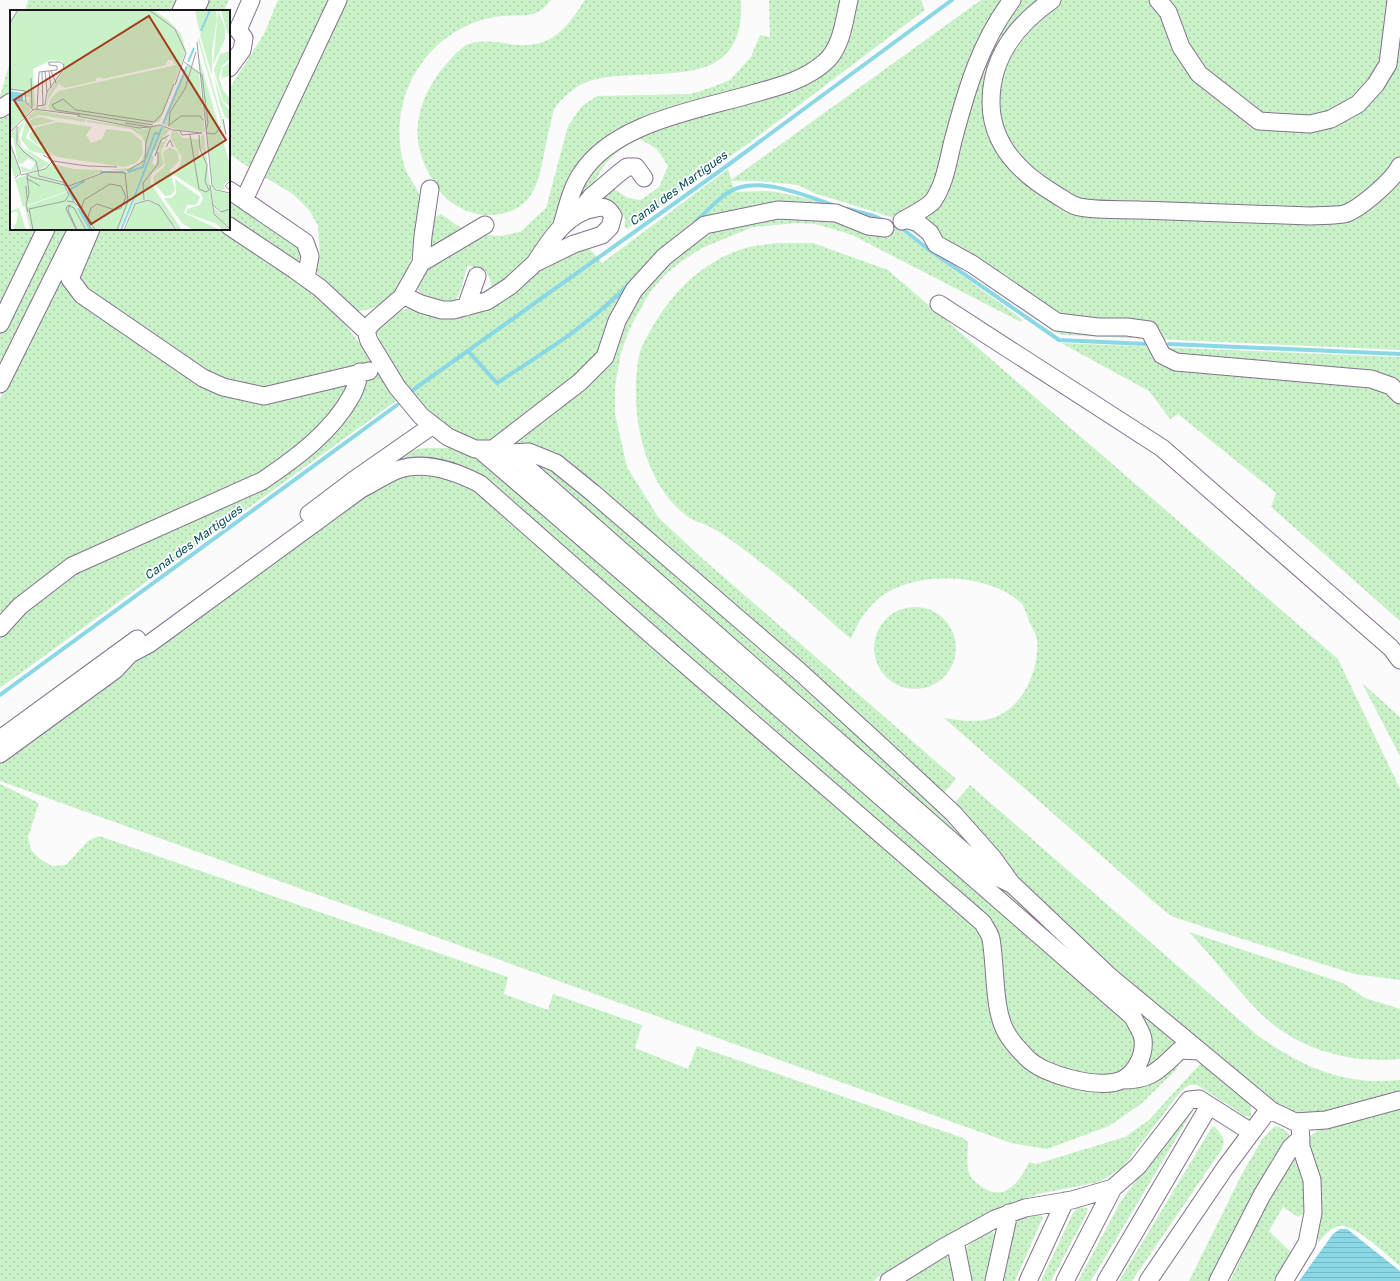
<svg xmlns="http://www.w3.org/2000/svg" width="1400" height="1281" font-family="'Golos Text',sans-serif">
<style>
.grass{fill:url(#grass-dots)}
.water{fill:url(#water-rules)}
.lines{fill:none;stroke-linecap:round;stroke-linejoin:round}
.stream{stroke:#8ad7e6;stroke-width:4}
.minor-casing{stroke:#83708d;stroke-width:19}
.minor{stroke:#fff;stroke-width:17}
.labels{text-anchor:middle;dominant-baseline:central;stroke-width:3.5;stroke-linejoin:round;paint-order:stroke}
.water-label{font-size:12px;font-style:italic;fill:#004954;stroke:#fff}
.inset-river{fill:none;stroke:#8ad7e6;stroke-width:2}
.inset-road{fill:none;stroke:#a29fa3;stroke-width:1}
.view{fill:#a33b1a;fill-opacity:0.15;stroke:#a33b1a;stroke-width:2}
.inset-edge{fill:none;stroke:#1d1520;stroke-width:2}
</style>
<defs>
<pattern id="grass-dots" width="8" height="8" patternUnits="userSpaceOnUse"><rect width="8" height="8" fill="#caf2c9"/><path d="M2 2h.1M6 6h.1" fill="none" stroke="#adcfac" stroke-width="1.8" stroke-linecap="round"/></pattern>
<pattern id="water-rules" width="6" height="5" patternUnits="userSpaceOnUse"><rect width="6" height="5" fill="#8ad7e6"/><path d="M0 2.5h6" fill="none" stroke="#77b8c5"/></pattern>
</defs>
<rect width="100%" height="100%" fill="#fbfbfb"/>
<path class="grass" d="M28,0H183L178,11H25Z
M204,0H229L224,11H198Z
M278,0H551C536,20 525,14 503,16C458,20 421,51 406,93C398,115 397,145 405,168C408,177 417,186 419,195C420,201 418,212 417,219C415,256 403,309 358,311L347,304L320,279L316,269L320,255L318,226L310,211L293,194L251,169L229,154V89L264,34Z
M585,0H741C745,83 680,71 620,76C604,77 587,79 574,89C568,94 559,101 555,108C553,111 552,118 551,122C539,162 546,213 490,215C474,216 454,207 443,195C439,191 436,185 433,180C408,141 415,104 442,69C449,61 457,51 466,45C474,41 487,41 496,42C503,42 510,45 518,45C554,47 567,27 585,0Z
M769,0H921L925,10L749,143L627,229L625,227V218L614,207L599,200L611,187L628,198L641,200L659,187L668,166L657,149L640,139L622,148L605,164L583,202L533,258L493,290L489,277L484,269L468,266C463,277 463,292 454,302C447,309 419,297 417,287C417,284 418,280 418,277L437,262L486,235L501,236L520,232L546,208L568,126L581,107L597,96L691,94L715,86L730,80L751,57L760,35L770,37Z
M981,0H1400V350L1063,335L1054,332L891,217L814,193L798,185L759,181H731L736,192C749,192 763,190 776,192C816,199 864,213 901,231L1023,320L1021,322L850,234L815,224L797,223L753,227L702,248L678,264L665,275L650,292L630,328L621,352L615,387V414L627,467L658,517L703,559L956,779L943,794L565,461L550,451L528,446L479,443L456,436L425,414L386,357L377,333L382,324L400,311L409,308L435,314L543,268L585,246L592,251L602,263L728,169L731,180Z
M11,58V229H71L35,294L0,370V96Z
M229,199L297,245L301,250L299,260L296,262L229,221Z
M441,214L461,228L460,234L429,255L431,221L435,217Z
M82,229H218L315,295L341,319L373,361L396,401L0,688V399Z
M778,243H813L888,270L1338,659L1400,789V980L1354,974L1173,917L1162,909L944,718C959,720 974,723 989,719C1018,712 1035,680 1037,652C1037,649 1038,644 1037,640C1036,634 1032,627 1029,621C1027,616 1025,608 1022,604C990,572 912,570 878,599C865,610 857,624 851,639C823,615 797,590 768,568C750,555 731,538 712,528C704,523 694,522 687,516C642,483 629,408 639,356C641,345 650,331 656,321C676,289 705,261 742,249C753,245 766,245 778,243Z
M1061,343L1400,357V621L1271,507L1276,493L1178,414L1170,419L1149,391Z
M425,448H456L498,458L545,465L569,480L903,777L977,849L1045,927L1095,977L1173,1040L1183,1055L1176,1070L1141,1104L1109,1126L1047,1149L1011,1143L0,781V762L96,695L139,657L407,451Z
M874 648a41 41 0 1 1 82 0a41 41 0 1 1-82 0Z
M1362,683L1400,717V756Z
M0,784L39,803L28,837L31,850L40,859L52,866L66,865L88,841L99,836L508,977L504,994L548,1010L553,994L642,1025L635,1048L688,1069L697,1046L963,1138L968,1142C968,1151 966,1165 969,1173C972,1180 978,1184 984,1188C1005,1202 1021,1180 1029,1162L1036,1164L1125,1137L1149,1120L1199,1065L1203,1063L1248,1098L1251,1107V1117L1245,1116L1197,1085H1189L1181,1091L1122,1168L1099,1182L1038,1194L993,1210L878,1277L874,1281H0Z
M970,785L1257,1035C1303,1067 1343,1086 1400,1080V1093C1367,1101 1319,1120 1287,1112L1129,986L1021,881L953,805Z
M1189,932L1343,983L1365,998L1400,1009V1059C1346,1064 1293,1048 1255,1008C1232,983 1212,956 1189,932Z
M1400,1107V1266C1389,1257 1353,1222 1339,1226C1330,1228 1324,1236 1318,1243C1316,1228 1322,1214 1321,1199C1319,1178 1307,1159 1309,1137L1318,1130Z
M1187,1111L1192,1112L1091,1281H1078L1121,1201Z
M1275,1126C1284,1128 1288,1131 1292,1139L1215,1281H1189L1243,1172L1263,1138Z
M1212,1127H1215C1223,1136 1227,1141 1220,1152L1132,1281H1119Z
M1296,1156L1308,1188L1306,1211L1298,1217L1283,1207L1269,1231L1294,1255L1291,1281H1230L1245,1249L1243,1238L1282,1167Z
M1078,1207L1088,1208L1086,1215L1051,1281H1041L1073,1213Z
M1039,1214L1043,1217L1015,1281H1000L1014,1224L1019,1220Z
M992,1231L997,1240L986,1281H968C962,1247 961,1247 992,1231Z
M946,1256L951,1257L958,1281H902Z"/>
<path class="water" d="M1340,1229H1347L1400,1271V1281H1299L1333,1234Z"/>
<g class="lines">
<path class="stream" d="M848,209L874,216L904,230L928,249L1059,340L1146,344
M696,221C707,212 717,199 729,192C757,174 806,196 836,206
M1169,344L1400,354
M468,351L497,383C546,351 588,326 630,283
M413,390L717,173L952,0
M0,695L397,405"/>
<g class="minor-casing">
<path id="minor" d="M1052,0C1016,25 991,57 991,102C991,145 1021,174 1055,194C1062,198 1069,204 1076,206C1090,211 1123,209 1140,210C1196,212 1253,214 1310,216C1320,215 1334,216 1344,214C1359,210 1393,180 1400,166
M1158,0L1168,12L1181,47L1199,74L1259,121L1310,124L1331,119L1358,104L1376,84L1388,64L1396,0
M181,11L186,0
M195,11L200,0
M229,68L242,50L244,38L238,30L251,0
M0,109L11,102
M430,189L423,236L421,263L485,225
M229,190L305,242L310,256L306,278
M244,200L338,0
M578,213L591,197L618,174L627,167H636L644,178
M905,219L918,223L930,233L936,244L972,264L1057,322L1098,327H1127L1149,330L1162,355L1176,362L1371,379L1391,386L1400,395
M902,221C909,217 928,207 933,201C946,182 948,159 954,137C967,88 981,41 1012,0
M562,225C567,208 571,189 581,174C613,123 697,110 752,94C777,87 803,81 824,63C842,48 844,21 849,0
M229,226L295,270L320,288L349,315L366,331L369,341L397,387L421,416L448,437L475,449H493L509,453L525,466L987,872L1013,885L1108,975L1272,1111L1295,1122L1326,1120L1400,1100
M91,229L70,279L82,295L203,378L223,387L264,396L369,371
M403,295L421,304L442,310H453L487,301L510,286L535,263L574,244L602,235L610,227L613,216C608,208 605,206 596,208C567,212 550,240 535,263
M939,304L1162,448L1391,648L1400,660
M466,307L477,276
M0,324L46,229
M366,331L372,323L402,297L421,263
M0,384L77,229
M493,449L580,382L605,357L617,321L634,290L664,257L705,225L778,210L836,213L868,226L885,228
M509,453L529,452L556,463L593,493L799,671L882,747L953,813L993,858L1011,883
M309,514L354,480L433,425
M0,628L20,606L72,566L262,481C296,458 332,432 352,395C356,388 358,379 360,372
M130,654L149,644L361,489C373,483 385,475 397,470C425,460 455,471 480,484L656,639L983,923C985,928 990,933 991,939C996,966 993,1009 1006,1032C1011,1041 1020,1051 1027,1058C1043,1075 1100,1090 1122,1080C1136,1073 1145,1055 1143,1039C1142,1032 1136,1024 1133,1017L677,619L479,449
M0,739L137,639
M0,754L115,670L130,654L132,649
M1122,1080C1152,1080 1159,1070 1180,1050L1199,1051
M955,1241L963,1281
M889,1281L944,1247L995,1219L1025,1208L1072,1200L1113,1188L1138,1166L1189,1100L1199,1099L1251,1132
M994,1281L1009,1213
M1028,1281L1065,1201
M1065,1281L1113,1188
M1106,1281L1209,1106
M1148,1281L1225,1168L1269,1109
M1218,1281L1262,1195L1291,1147L1301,1138
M1284,1281L1307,1243L1313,1213L1312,1180L1301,1147L1300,1122"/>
</g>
<use href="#minor" class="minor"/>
</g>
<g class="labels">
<g class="water-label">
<text transform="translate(678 188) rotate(-36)">Canal des Martigues</text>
<text transform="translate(193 542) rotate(-36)">Canal des Martigues</text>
</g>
</g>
<g transform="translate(10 10)">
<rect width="220" height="220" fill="#fbfbfb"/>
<path d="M6,0H143L158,10L171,24L176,41L150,111L132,118L40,100L38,97L41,88L48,81L166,55L162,50H158L156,55L92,69V67L86,68V71L55,78L49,74L39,88L36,100L28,97H36L39,82L55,59L52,51L41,50L23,59L25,98L18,94L20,87L14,86L12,81L0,80V11ZM185,0H199L190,23L186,6ZM200,0H206L207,9L202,41V65L190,25ZM208,0L215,17V29L203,55ZM211,0H220V27L217,22ZM189,28L216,122L215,124L188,30ZM220,41V49L212,56L209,68L213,80L220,89V97L213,91L204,60L210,44ZM188,44L220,155V170L214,174L215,180H209L203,176ZM220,51V66L212,68L211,73L212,58ZM178,54L189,63L195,122L168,120L154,115ZM204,66L212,91L220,101L219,109L215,107L210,94ZM14,89L21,100L0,121V91L12,93ZM25,100L76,109L75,112L29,105L14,112L9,125L12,137L40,154L27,161L26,150L9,135L6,128L8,117ZM31,107L45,111L20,117L16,128L44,146L20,141L11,129L15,114L24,108ZM77,110L134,119L146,115L160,120L150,131L146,140L142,141L109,220H81L60,180L93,161L117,162L132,158L134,156L118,161L98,160L120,158L130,153L135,143V133L132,127L121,119L77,112ZM48,112L82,117L76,125L81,133L92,129L96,119L121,122L132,131L133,144L126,153L114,157L47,147L20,129L19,124L27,117ZM6,117L7,134L23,148L26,154V161L12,162L10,156L21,160L25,153L18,148L12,154L8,153L3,127L0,128V123ZM163,121L168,122L173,128L189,129V146L192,147L194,146L193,140L190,139L191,126L194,123L203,203L220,220H213L207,214L176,203L177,199L190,195L193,188L190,182L163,164L170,155L172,147L162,131L160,125ZM158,127L151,142L154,154L142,164L140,172L172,220H167L147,193L137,189L124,194L112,220L126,185L130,187L126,184L142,145L144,147L142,154L146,155L151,131L155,132L154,128ZM0,134L11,163L4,167L0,152ZM160,137L168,142L169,151L160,160L165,180L161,185L155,186L144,173L143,167L155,156L153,142ZM43,154L64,159L93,160L58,180L52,170L32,167L27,162ZM26,162L32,168L51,171L57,181L13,197L5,169ZM165,169L190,187L186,195H177L174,203L210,220H183L172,213L154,188H161L166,183ZM201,174L206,181L220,184V197L217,200L212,202L203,194ZM59,181L79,220H20L15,197ZM136,190L149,195L165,220H115L125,195ZM203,197L210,203L220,199V218L205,205ZM9,198L16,220H5L3,216L6,214L8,204L6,201L0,203V201Z" fill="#caf2c9"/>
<path d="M0,81L13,83V92L0,91Z" fill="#8ad7e6"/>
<path class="inset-river" d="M191,21L200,0M178,52L184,38M153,114L177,56M136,148L145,123L149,124M90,162H114M118,162L133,157L135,151M64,191L59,180L75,171M68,198L80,220M111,220L152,117"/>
<path class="inset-road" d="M139,0L165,19L176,43L165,75M0,13L8,0M187,32L202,175L206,180L220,183M174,52L192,65L198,113L196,120M32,61L33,96M35,61L37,82M39,61L41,78M41,61L46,73M21,68L22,98M0,79L15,81L16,92L23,100M27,99L29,62L47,60V56L39,55V52H50L54,55L53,60L37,82L35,95L27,96M67,106L129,118L139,117M213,109L216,125M115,113L140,117L150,115L163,120L192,123L172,125L170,121M143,115L46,100L42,95L53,89L66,100L144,112L152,104L164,74M159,115L160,102L175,79L186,42M7,116V134L14,142L26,151L29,166L53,172L59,185L55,191L19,199L23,220M158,116L171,106H190L193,110M0,122L24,99L70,105M196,123L205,124L211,116M180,125L189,179L196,182L199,180L195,171L197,155L190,139L189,125M0,133L11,163L5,168M149,136L145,146L151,130L159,125M156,137L160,130L163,137M33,145L43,151L77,156L107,157M117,161L135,150L136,132L141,116M11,165L35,159L43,151M16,168L30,176M220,171L215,176L220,180M200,175L204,204L220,219M16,176L17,189M134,190L133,173L148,154V142M57,191L64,192L71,199M61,195L57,196L56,199L66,219M203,195L211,202L220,199M18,202L16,195L19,183L17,164L21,167L59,176L95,162L116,163M67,220L58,200L59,196L64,198L76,220M82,220L71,200L74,190L100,174L111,176L116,187L111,198L105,200L87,194L81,198L78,207L85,220M107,220L118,191L115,163M114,220L125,194L138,190L149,195L166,220"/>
<path class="view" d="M139,6L216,130L81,214L4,90Z"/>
<rect width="220" height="220" class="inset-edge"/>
</g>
</svg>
